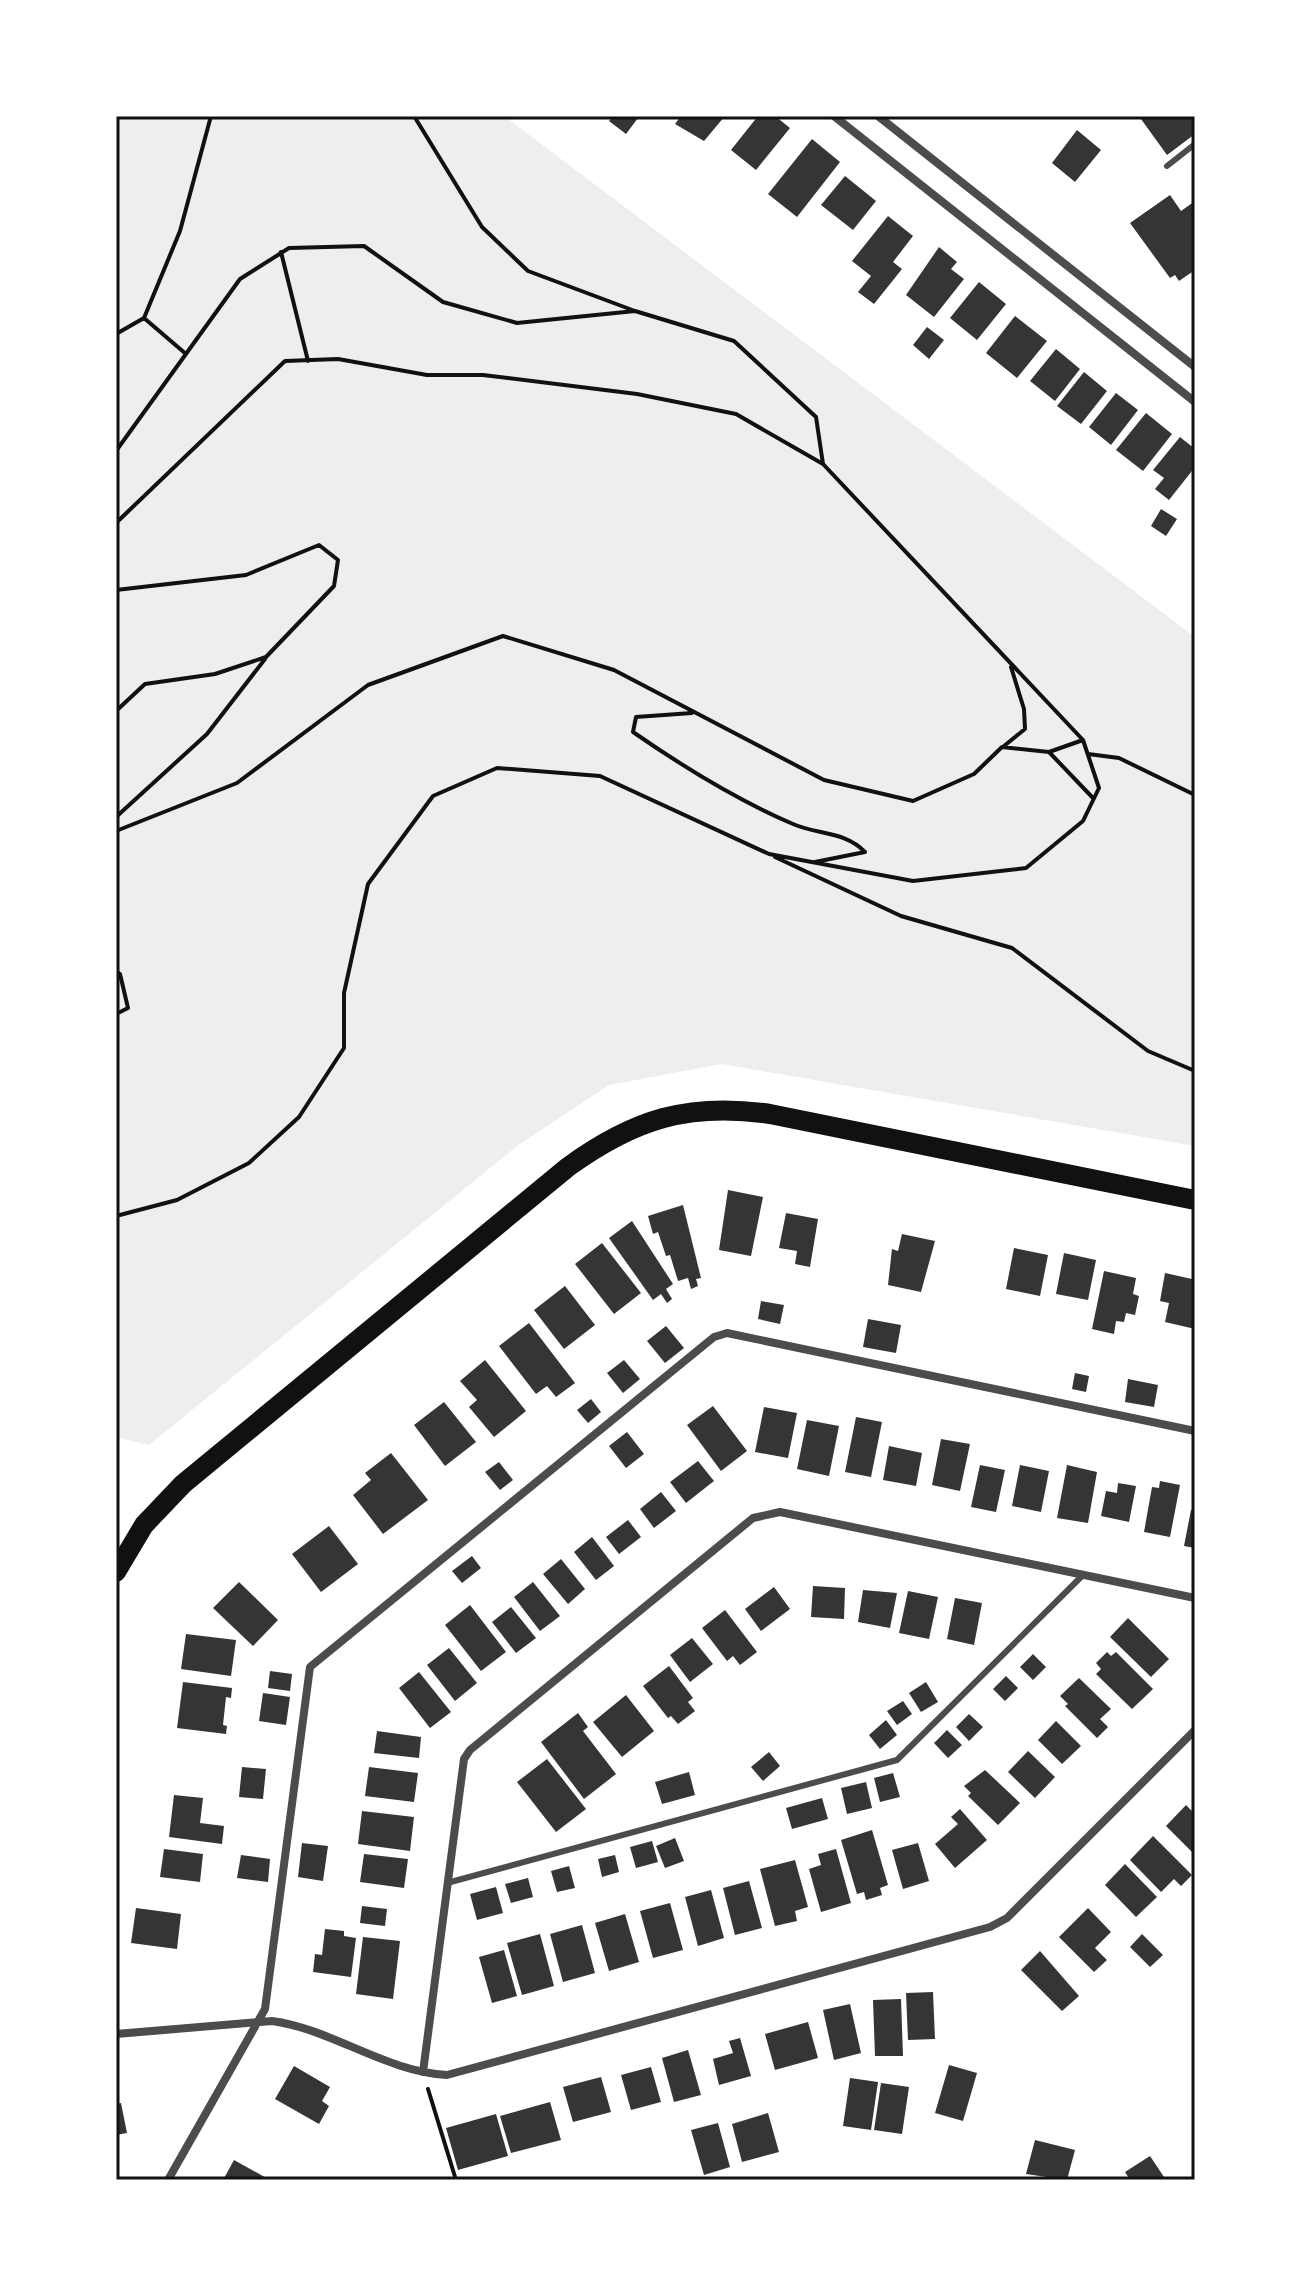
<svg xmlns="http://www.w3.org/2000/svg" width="1311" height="2296" font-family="Poppins,sans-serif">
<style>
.green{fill:#eee}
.building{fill:#353535}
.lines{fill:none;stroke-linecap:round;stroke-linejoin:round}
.path{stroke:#111;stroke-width:4}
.service{stroke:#4c4c4c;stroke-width:6}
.minor{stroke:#4c4c4c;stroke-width:8}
.primary{stroke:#111;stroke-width:20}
.neatline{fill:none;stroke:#111;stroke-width:3}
</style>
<rect width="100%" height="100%" fill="#fff"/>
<path class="green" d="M116,116H504L1195,637V1146L722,1064L609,1085L517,1146L149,1445L116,1437Z"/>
<path class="building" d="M613,116H635L638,118L626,134L609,121Z
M681,116H725L704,141L675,124Z
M758,116H775L790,128L756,170L731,150Z
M1146,116H1195V134L1167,155L1141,119Z
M1077,130L1101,150L1075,182L1052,163Z
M812,139L840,162L797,217L768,194Z
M845,176L876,201L853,230L821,205Z
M1170,195L1181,211L1195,201V231L1192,233L1195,270L1179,281L1175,275L1170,278L1130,223Z
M888,216L913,236L893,262L902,269L874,304L858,292L871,276L852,261Z
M939,247L957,262L951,269L964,279L934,317L906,295Z
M979,282L1006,304L977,340L950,318Z
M1015,316L1047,341L1017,378L986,353Z
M927,327L944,340L929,359L913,345Z
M1056,349L1080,369L1055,401L1030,381Z
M1084,372L1107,391L1081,424L1057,406Z
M1116,393L1138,410L1111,445L1089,427Z
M1146,413L1172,434L1143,471L1116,450Z
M1180,437L1195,449V467L1169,500L1155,489L1164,478L1153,470Z
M1161,509L1177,519L1166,536L1151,526Z
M728,1190L763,1197L751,1256L719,1250Z
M683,1205L701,1278L696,1279L698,1286L691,1289L688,1278L678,1281L670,1255L666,1256L658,1232L653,1234L648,1216Z
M786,1213L818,1219L810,1267L795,1264L797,1251L779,1248Z
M632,1221L673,1284L666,1289L672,1299L667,1303L661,1294L653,1300L609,1238Z
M902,1234L935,1241L921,1292L888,1285L892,1249L898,1251Z
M602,1243L641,1293L614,1314L575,1264Z
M1014,1248L1048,1255L1040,1296L1006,1289Z
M1064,1253L1096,1260L1088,1300L1056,1294Z
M1104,1271L1136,1278L1133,1294L1139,1296L1135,1315L1126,1313L1124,1322L1116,1321L1114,1334L1092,1329Z
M1165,1273L1192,1279L1195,1329L1165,1322L1169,1303L1160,1301Z
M565,1286L595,1325L564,1349L534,1310Z
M761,1301L784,1305L780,1324L758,1319Z
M868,1319L901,1325L896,1353L863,1347Z
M529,1323L575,1383L556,1397L547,1386L536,1394L499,1346Z
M666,1326L684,1348L665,1363L647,1341Z
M485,1360L526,1411L494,1437L469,1407L477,1400L460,1381Z
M624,1360L640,1379L623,1393L607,1373Z
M1075,1373L1089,1376L1086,1392L1072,1389Z
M1128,1379L1158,1385L1154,1407L1125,1402Z
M591,1399L601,1412L588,1423L577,1410Z
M444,1402L476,1442L445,1466L414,1425Z
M713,1406L747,1451L721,1471L687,1425Z
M764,1407L797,1413L788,1458L755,1452Z
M856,1417L882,1422L871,1477L845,1472Z
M807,1420L839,1426L829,1476L797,1469Z
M627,1432L644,1454L626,1468L609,1446Z
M941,1439L970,1444L960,1491L932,1485Z
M889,1446L922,1453L916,1486L883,1480Z
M391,1453L428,1500L383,1534L353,1495L371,1480L365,1473Z
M698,1461L714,1481L686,1503L670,1482Z
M499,1462L513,1480L500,1490L485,1472Z
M980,1465L1005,1470L996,1512L971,1507Z
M1020,1465L1049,1471L1041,1512L1012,1506Z
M1067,1465L1097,1472L1088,1523L1057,1518Z
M1160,1481L1180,1485L1170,1537L1144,1532L1152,1487L1159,1488Z
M1118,1483L1136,1486L1129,1522L1101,1516L1106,1491L1117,1493Z
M661,1492L676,1511L654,1528L640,1509Z
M1191,1510H1195V1548L1184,1546Z
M628,1520L641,1537L619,1554L606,1537Z
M329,1526L358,1564L321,1592L292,1554Z
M592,1537L614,1566L596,1580L574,1552Z
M472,1556L481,1568L462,1583L452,1571Z
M561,1559L585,1589L568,1604L543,1574Z
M239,1582L278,1620L253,1646L213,1608Z
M533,1582L560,1616L540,1631L514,1597Z
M813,1586L845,1588L844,1619L811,1617Z
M774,1587L790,1609L761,1631L745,1609Z
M863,1590L897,1593L890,1628L858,1622Z
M908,1591L938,1597L929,1639L899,1633Z
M955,1598L982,1603L974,1645L947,1639Z
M470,1605L506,1652L481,1671L445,1625Z
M511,1607L536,1638L516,1653L492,1622Z
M725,1610L757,1652L740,1665L733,1656L727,1661L702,1628Z
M1128,1618L1169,1659L1151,1677L1110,1637Z
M186,1634L236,1640L231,1676L181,1669Z
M692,1638L713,1664L690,1682L670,1655Z
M449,1648L477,1683L455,1701L427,1665Z
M1107,1652L1111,1656L1116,1652L1153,1689L1132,1709L1096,1674L1101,1669L1096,1663Z
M1033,1654L1046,1667L1033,1680L1020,1667Z
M669,1666L693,1698L688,1702L695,1711L678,1724L671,1716L668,1718L643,1686Z
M270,1671L292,1674L290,1691L268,1688Z
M419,1672L451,1712L430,1728L399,1688Z
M1006,1676L1018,1688L1005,1701L993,1689Z
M1079,1678L1111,1709L1100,1719L1108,1727L1097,1738L1065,1706L1068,1704L1060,1696Z
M183,1682L232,1688L231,1698L226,1697L223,1725L227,1726L226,1734L177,1728Z
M926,1682L938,1702L921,1712L909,1693Z
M263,1693L290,1697L286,1725L259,1721Z
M626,1695L654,1731L622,1757L593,1722Z
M903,1701L912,1714L897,1725L887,1711Z
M578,1713L588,1727L583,1731L616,1774L584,1799L541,1742Z
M969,1714L983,1727L969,1741L956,1727Z
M886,1720L897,1735L880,1749L869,1735Z
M1056,1721L1081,1746L1062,1764L1038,1740Z
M947,1730L962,1745L948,1758L934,1743Z
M377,1731L421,1737L419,1758L374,1753Z
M1028,1751L1055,1777L1035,1798L1008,1772Z
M769,1752L780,1766L763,1781L751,1767Z
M547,1759L586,1809L556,1832L517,1782Z
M242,1767L266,1769L263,1799L239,1797Z
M369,1767L418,1773L414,1802L365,1796Z
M985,1770L1020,1803L998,1825L968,1796L971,1793L964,1786Z
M689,1772L695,1795L662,1804L655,1782Z
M893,1773L900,1797L880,1802L874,1778Z
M866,1782L872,1808L847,1814L841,1788Z
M174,1795L203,1798L200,1823L224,1826L222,1844L169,1837Z
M822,1798L828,1819L792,1829L786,1808Z
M1186,1805L1195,1814V1855L1166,1826Z
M960,1809L987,1840L955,1868L935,1844L958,1824L951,1817Z
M362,1811L414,1817L410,1851L358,1844Z
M872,1830L888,1885L880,1888L882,1895L866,1900L864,1892L857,1894L841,1840Z
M1153,1836L1192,1875L1181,1886L1174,1879L1161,1892L1130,1860Z
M675,1838L684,1861L665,1868L656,1846Z
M652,1841L658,1862L636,1868L630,1847Z
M302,1843L328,1846L323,1881L298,1877Z
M918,1843L929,1881L903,1889L892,1850Z
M164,1849L203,1854L200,1882L160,1877Z
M836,1849L851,1903L821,1912L809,1869L821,1865L818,1854Z
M364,1854L408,1859L404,1888L360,1882Z
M241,1855L270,1859L268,1882L237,1878Z
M615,1855L619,1872L602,1877L598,1859Z
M795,1860L808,1907L795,1911L797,1921L775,1926L760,1869Z
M1125,1864L1157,1897L1136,1917L1105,1885Z
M569,1866L575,1888L557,1892L551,1871Z
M528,1878L533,1897L511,1903L505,1884Z
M749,1881L762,1928L735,1935L723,1888Z
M496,1887L503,1913L477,1920L470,1894Z
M711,1890L724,1938L698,1946L685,1897Z
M670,1903L683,1950L653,1958L640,1911Z
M362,1906L387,1909L385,1926L360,1923Z
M136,1908L181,1914L177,1949L131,1943Z
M1088,1908L1111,1932L1095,1948L1107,1960L1094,1972L1059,1937Z
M625,1914L639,1962L609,1971L595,1923Z
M582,1925L595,1973L563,1982L550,1934Z
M325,1929L344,1931V1936L356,1938L351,1977L313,1972L315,1954L322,1955Z
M540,1934L554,1986L522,1995L507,1943Z
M1142,1934L1163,1955L1150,1967L1130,1947Z
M363,1937L400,1941L393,1999L356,1994Z
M504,1950L517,1996L492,2003L479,1957Z
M1040,1951L1079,1996L1062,2011L1021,1970Z
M933,1992L935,2039L908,2040L906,1993Z
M901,1999L903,2056H875L873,2000Z
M850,2004L861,2053L834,2060L823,2010Z
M808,2022L818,2058L775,2070L765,2034Z
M740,2038L751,2076L719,2085L713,2059L733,2053L729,2041Z
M688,2050L701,2095L674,2102L662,2058Z
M949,2065L977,2073L963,2121L935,2113Z
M294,2066L330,2087L322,2101L329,2106L319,2124L275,2099Z
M651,2067L661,2102L631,2110L621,2075Z
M601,2077L611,2112L573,2122L563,2087Z
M850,2078L878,2082L871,2130L843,2126Z
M881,2083L909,2087L902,2134L874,2130Z
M550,2102L561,2140L511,2153L500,2116Z
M121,2103L127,2133L116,2135V2104Z
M768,2113L779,2152L742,2162L732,2124Z
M496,2114L508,2156L458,2170L446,2128Z
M718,2123L730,2167L704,2175L691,2130Z
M1035,2140L1075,2150L1067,2180L1026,2174Z
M1150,2156L1166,2180H1130L1125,2172Z
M234,2160L270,2180H223Z"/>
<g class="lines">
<path class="path" d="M414,116L482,227L528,271L635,311L734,341L816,417L823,464
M116,118L118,116
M281,252L308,361
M144,318L186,354
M116,334L144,318L180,231L211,116
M116,451L240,279L289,248L364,246L443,302L517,323L635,311
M116,523L285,361L338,359L427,375H483L637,394L736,414L823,464L1083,740L1099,788L1083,821L1026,868L913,881L769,854L600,776L497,768L433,796L368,884L344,993V1048L299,1117L249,1163L177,1200L116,1216
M116,590L246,575L319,545L338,560L334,586L266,657L215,674L145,684L116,711
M692,713L636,717L633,732C682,766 737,800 793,824C818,835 845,831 865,852L815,862
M1004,746L1025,729L1024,709L1011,667
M1049,752L1083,740
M1088,754L1119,758L1195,795
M116,817L207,734L265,659
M116,831L237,783L368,685L503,636L614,670L824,780L913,801L974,774L1002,747L1049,752L1093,798
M775,857L901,916L1012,948L1148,1051L1195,1071
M116,971L120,974L128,1008L116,1014
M428,2089L456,2180"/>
<path class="service" d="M1167,166L1195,144
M447,1883L897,1760L1083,1575"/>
<path class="minor" d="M834,116L1195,402
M878,116L1195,367
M116,2034L272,2021C332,2029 386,2072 447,2075L990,1927L1007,1918L1195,1730
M423,2072L464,1759L470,1750L753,1518L780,1512L1195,1598
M168,2180L265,2009L310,1667L714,1337L727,1333L1195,1431"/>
<path class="primary" d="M116,1572L144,1525L183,1484L568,1167C634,1119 689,1102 770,1114L1195,1200"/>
</g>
<rect width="1311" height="2296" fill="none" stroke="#ffffff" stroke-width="236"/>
<rect x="118" y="118" width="1075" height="2060" class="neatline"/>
</svg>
